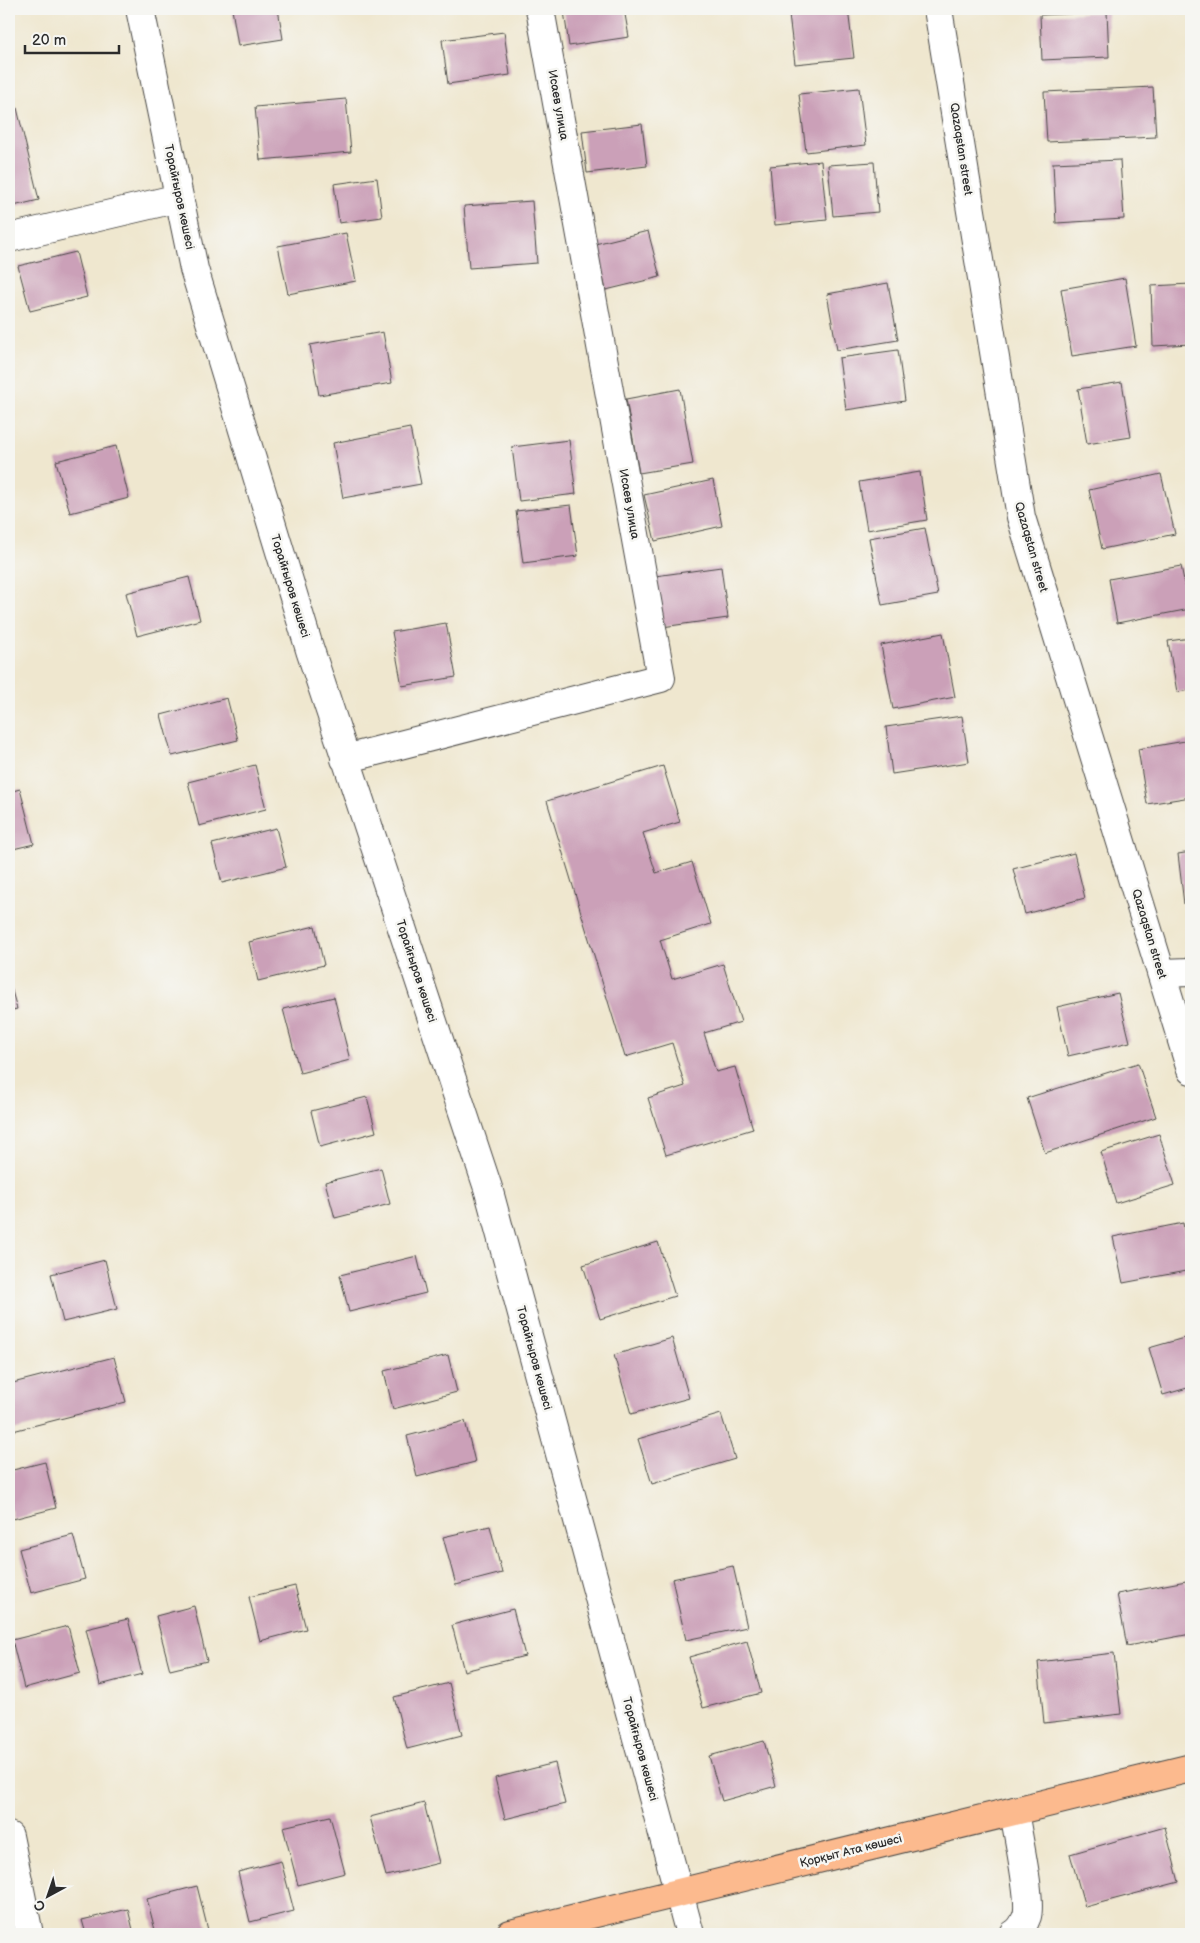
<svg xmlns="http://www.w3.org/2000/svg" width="1200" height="1943" font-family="'Balsamiq Sans',sans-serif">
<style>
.building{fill:#cba0b8}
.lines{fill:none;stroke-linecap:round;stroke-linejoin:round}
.minor-casing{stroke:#484744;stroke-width:30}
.major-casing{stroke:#484744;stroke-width:30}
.minor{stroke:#fff;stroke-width:28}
.major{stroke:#fcba8e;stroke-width:28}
.labels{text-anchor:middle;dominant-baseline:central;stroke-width:5;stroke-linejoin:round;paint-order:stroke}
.street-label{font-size:12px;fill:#2b2b2b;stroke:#f6f6f2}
</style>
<rect width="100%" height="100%" fill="#f6f6f2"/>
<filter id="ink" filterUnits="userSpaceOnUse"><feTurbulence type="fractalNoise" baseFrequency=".02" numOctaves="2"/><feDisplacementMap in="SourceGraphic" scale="10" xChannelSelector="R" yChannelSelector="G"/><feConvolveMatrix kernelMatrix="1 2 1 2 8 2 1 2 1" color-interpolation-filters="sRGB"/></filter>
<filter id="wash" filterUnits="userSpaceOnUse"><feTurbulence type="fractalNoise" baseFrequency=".0096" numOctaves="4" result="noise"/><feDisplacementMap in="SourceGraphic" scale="20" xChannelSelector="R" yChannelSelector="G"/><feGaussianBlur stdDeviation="1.12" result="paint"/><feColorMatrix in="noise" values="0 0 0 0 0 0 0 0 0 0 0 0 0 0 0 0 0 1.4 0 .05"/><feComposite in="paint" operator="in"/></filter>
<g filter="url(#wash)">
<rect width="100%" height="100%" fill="#efe7cf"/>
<g id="blocks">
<path class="building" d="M232,9H278L283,39L238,46Z
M580,9H624L629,37L569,46L564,11Z
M848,9L854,58L795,64L789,15Z
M1107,12L1109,57L1042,60L1040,15Z
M504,32L510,75L448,84L442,40Z
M1153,87L1156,137L1047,142L1044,92Z
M859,88L866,145L806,152L799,94Z
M346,99L351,152L260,160L255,107Z
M17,108L39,200L9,207V109Z
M642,124L647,166L587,173L582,131Z
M1120,160L1124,219L1056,223L1053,163Z
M821,161L827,220L775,225L770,166Z
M874,162L878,212L833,216L828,165Z
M377,178L382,217L339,223L334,184Z
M532,201L537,263L469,268L464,206Z
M648,231L660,277L606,290L595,244Z
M346,233L356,281L288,294L278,246Z
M76,252L87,297L30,311L18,266Z
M1125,278L1136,346L1072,356L1061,289Z
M888,283L898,340L837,350L827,294Z
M1191,284V344L1153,346L1151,286Z
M383,332L392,383L319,395L310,345Z
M898,350L905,401L846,410L839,358Z
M1122,382L1131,437L1087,444L1078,389Z
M680,389L693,464L639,473L626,399Z
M410,428L421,484L343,498L333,443Z
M569,440L576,494L519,501L512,447Z
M116,446L129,498L70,513L56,461Z
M920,472L927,520L867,530L859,482Z
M1161,474L1175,534L1102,549L1089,490Z
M713,480L722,526L655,541L644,495Z
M571,505L578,556L523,563L516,511Z
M925,528L938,595L882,605L869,538Z
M1181,566L1190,609L1117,623L1109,579Z
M721,567L728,618L662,627L655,576Z
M189,577L200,620L137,636L126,593Z
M446,623L456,677L402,686L392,632Z
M943,633L955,697L893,709L881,645Z
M1191,638V690L1177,692L1168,641Z
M227,698L238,740L172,756L161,715Z
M962,716L969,762L892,774L886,727Z
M1191,740V797L1147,804L1138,749Z
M255,765L266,809L199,826L188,782Z
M663,766L680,822L643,833L656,873L692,862L711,924L660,940L672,979L723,964L741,1022L704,1033L716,1072L735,1067L753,1129L666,1155L648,1098L685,1086L672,1043L625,1057L547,801Z
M20,789L34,844L9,850V792Z
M276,828L286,867L222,883L212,844Z
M1191,852V903L1184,904L1178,854Z
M1074,853L1085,898L1025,914L1013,869Z
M315,926L324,965L258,981L249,942Z
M9,980L17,1009L9,1011Z
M1118,993L1130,1042L1068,1056L1057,1007Z
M334,997L350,1060L300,1073L283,1009Z
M1138,1063L1156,1117L1045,1153L1027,1098Z
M367,1097L376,1132L320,1147L311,1111Z
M1159,1134L1175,1185L1116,1203L1101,1152Z
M381,1168L390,1204L335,1218L325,1182Z
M1183,1223L1191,1270L1123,1283L1113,1237Z
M658,1242L675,1296L600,1319L583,1265Z
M417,1256L426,1293L349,1312L340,1275Z
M105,1260L117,1309L63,1322L51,1274Z
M1191,1336V1387L1163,1395L1149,1348Z
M672,1338L689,1398L631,1414L614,1355Z
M448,1355L457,1392L393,1409L384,1371Z
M114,1357L126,1402L9,1432V1384Z
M721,1414L735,1459L652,1484L638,1439Z
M465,1421L475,1462L417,1477L407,1436Z
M45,1462L56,1508L13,1519L9,1503V1471Z
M490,1526L502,1573L456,1585L443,1537Z
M73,1535L85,1579L31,1593L19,1549Z
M733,1566L747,1627L686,1640L672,1579Z
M1186,1581L1191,1609V1634L1127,1646L1117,1594Z
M295,1586L306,1629L260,1641L249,1597Z
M194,1606L207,1661L170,1670L156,1616Z
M513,1609L525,1656L464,1671L452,1625Z
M128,1619L142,1674L100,1685L86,1629Z
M68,1626L80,1673L24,1688L12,1640Z
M747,1641L761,1693L703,1708L689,1657Z
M1114,1653L1121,1714L1044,1723L1038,1662Z
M449,1683L462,1735L407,1749L394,1697Z
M764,1741L776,1786L722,1801L709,1756Z
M555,1763L565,1804L505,1819L495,1778Z
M424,1803L439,1863L386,1876L370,1817Z
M330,1816L345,1873L298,1885L283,1827Z
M1165,1827L1179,1882L1085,1907L1070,1854Z
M281,1861L294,1911L250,1922L238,1872Z
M197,1886L209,1934H156L147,1899Z
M128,1909L134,1934H86L82,1920Z"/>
</g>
</g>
<g filter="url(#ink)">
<use href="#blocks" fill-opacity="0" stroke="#484744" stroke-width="1"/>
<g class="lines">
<g class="minor-casing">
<path id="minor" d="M140,9L194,269L310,650L488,1188L690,1934
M938,9L1021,517L1191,1070
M9,238L179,198
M345,759L661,678L540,9
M1161,973L1191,972
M9,1836L29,1934
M1014,1934C1021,1930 1024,1924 1027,1916C1032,1899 1017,1832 1014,1811"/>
</g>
<g class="major-casing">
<path id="major" d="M510,1934L1191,1768"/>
</g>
<use href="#minor" class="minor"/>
<use href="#major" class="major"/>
</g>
</g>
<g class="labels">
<g class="street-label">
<text transform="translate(558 105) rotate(80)">Исаев улица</text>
<text transform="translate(961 149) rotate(81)">Qazaqstan street</text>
<text transform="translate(179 197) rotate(78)">Торайғыров көшесі</text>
<text transform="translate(629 504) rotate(80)">Исаев улица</text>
<text transform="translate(1031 547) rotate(74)">Qazaqstan street</text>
<text transform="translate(290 586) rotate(73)">Торайғыров көшесі</text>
<text transform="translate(1149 934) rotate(73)">Qazaqstan street</text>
<text transform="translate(416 971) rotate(72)">Торайғыров көшесі</text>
<text transform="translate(534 1358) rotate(75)">Торайғыров көшесі</text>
<text transform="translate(640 1749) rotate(75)">Торайғыров көшесі</text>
<text transform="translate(851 1851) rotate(-14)">Қорқыт Ата көшесі</text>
</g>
</g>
<rect width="1200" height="1943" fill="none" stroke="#f6f6f2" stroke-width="30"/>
<g transform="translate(48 1896) rotate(220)" stroke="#f6f6f2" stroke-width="4" paint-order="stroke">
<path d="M0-4L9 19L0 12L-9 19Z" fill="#2b2b2b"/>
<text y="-8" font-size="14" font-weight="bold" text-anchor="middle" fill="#2b2b2b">С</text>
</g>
<path d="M25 45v8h94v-8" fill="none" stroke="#2b2b2b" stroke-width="2.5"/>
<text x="32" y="45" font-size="15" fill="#2b2b2b" stroke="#f6f6f2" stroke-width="4" paint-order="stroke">20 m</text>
</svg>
